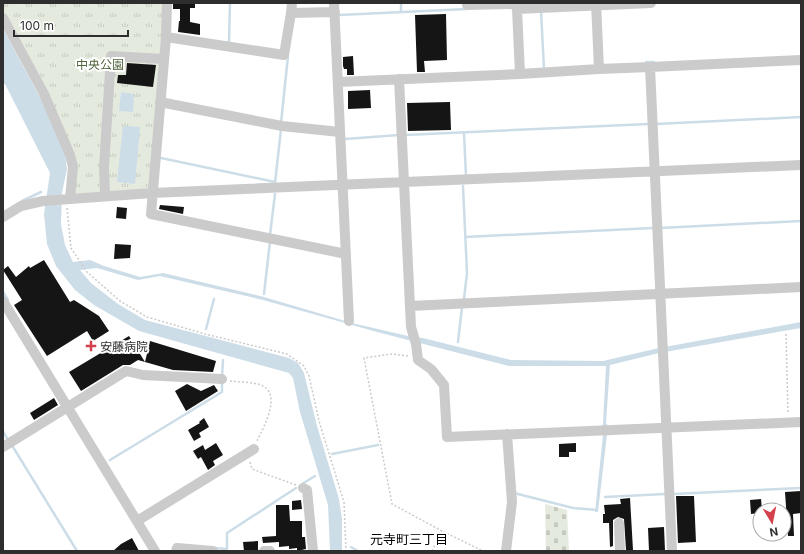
<svg xmlns="http://www.w3.org/2000/svg" width="804" height="554" font-family="Inter,'Noto Sans JP',sans-serif">
<style>
.cemetery{fill:url(#cemetery-stones)}
.park{fill:url(#park-tufts)}
.water{fill:#ccdde8}
.lines{fill:none;stroke-linecap:round;stroke-linejoin:round}
.stream{stroke:#ccdde8;stroke-width:2.5}
.building{fill:#151515}
.path{stroke:#cbcbcb;stroke-width:1.5;stroke-dasharray:2 2;stroke-linecap:butt}
.minor{stroke:#cbcbcb;stroke-width:10}
.poi-dot{fill:#d4414d;stroke:#fff;stroke-width:1.5}
.labels{text-anchor:middle;dominant-baseline:central;stroke-width:4;stroke-linejoin:round;paint-order:stroke}
.park-label{font-size:12px;fill:#526640;stroke:#fff}
.poi-label{font-size:12px;fill:#2e2e2e;stroke:#fff;text-anchor:start}
.neighbourhood-label{font-size:13px;fill:#000;stroke:#fff}
</style>
<defs>
<pattern id="cemetery-stones" width="16" height="16" patternUnits="userSpaceOnUse"><rect width="16" height="16" fill="#e5eade"/><path d="M2 7V4a2 2 0 0 1 4 0v3zM10 15v-3a2 2 0 0 1 4 0v3z" fill="#c5c9bf"/></pattern>
<pattern id="park-tufts" width="24" height="20" patternUnits="userSpaceOnUse"><rect width="24" height="20" fill="#e5eade"/><path d="M3 7l-1-3M5 7V3M7 7l1-3M15 17l-1-3M17 17v-4M19 17l1-3" fill="none" stroke="#c5c9bf"/></pattern>
</defs>
<rect width="100%" height="100%" fill="#fff"/>
<path class="cemetery" d="M545,504L567,510L569,551H546Z"/>
<path class="park" d="M3,3H164L149,187L147,189L75,194V166L47,93L3,12Z"/>
<path class="water" d="M3,29L44,105L65,155L67,169L62,193L61,224L65,245L73,262L90,260L104,266L140,277L163,273L264,297L352,323L408,336L423,338L511,360L603,361L659,348L801,322V328L659,353L610,365L606,423L608,426L598,512H595L603,435L601,427L603,424L606,366H509L377,332L263,300L160,276L138,280L97,268L80,270L91,283L118,304L145,320L289,358L298,363L304,373L317,426L339,499L342,519V551H330L328,505L300,412L293,378L289,373L139,331L94,305L75,290L56,266L47,244L44,214L50,173L5,84H3Z
M121,92L134,94L133,112L119,111Z
M123,126L140,127L135,184L117,182Z"/>
<g class="lines">
<path class="stream" d="M401,3V12
M541,11L544,69
M339,15L467,9
M229,43L230,3
M646,62H654L655,64
M281,123L288,56
M656,124L801,117
M464,133L466,176
M405,135L649,124
M345,139L399,135
M161,158L275,182
M275,183L281,129
M463,186L467,273L464,299
M22,201L41,192
M660,228L801,221
M270,235L275,194
M465,237L653,228
M3,292L8,300
M264,294L270,241
M206,329L214,299
M458,342L462,307
M222,377L223,360
M3,431L8,440
M13,447L77,551
M332,454L378,445
M110,460L222,392V382
M302,484L315,476
M514,493L573,508L597,510
M673,494L801,488
M605,497L665,494
M351,547L358,551
M215,548L227,549V533L296,488"/>
</g>
<path class="building" d="M173,3H195V8H190V22L200,24V35L178,32L179,21H180V9H173Z
M446,14L447,60L424,61L425,72H417L415,15Z
M353,56L354,75H347V69H344L343,66V57Z
M127,63L156,65L153,87L117,83L118,75H126Z
M370,90L371,108L348,109V91Z
M450,102L451,130L408,131L407,103Z
M160,205L184,207L183,214L159,209Z
M117,207L127,208L126,219L116,218Z
M115,244L131,245L130,258L114,259Z
M44,260L70,302L74,300L99,316L109,331L93,341L87,331L47,356L14,305L22,300L3,270L8,266L16,277L29,266L30,268Z
M129,336L145,362L150,341L216,361L213,372L173,370L138,360L130,365H123L81,391L69,372Z
M187,384L201,391L214,385L218,391L186,411L175,391Z
M54,398L58,405L34,420L30,413Z
M204,418L209,427L199,433L201,437L194,441L188,430L200,423L199,422Z
M216,443L223,455L213,461L215,465L208,470L201,457L198,459L193,451L203,445L205,450Z
M576,443V452H569V457H559V444Z
M801,491V513L793,514L794,536H788L785,492Z
M676,496H694L696,542L678,543Z
M630,498L633,550H626L624,519L618,517L613,520V546L610,547L609,523H603V514H605L604,505L621,504L620,499Z
M761,499L762,510H760V513L751,514L750,500Z
M301,500L302,509L292,510V501Z
M276,505H289L290,521H302V537H305L306,549L297,551V548L289,549V546L279,547V542L263,543L262,537L276,536Z
M664,527L665,551H649L648,528Z
M132,538L139,551H113L121,544Z
M258,541V551H244L243,542Z"/>
<g class="lines">
<path class="path" d="M67,208L71,248L87,272L120,301L147,317L205,334L287,354L304,366L309,376L319,421L344,502L346,551
M786,334L788,414
M408,356L391,354L364,358L392,504L442,531
M230,381C240,382 252,382 261,385C283,394 263,428 257,441
M250,462L252,469L296,485
M432,551L442,531L483,551"/>
<path class="minor" d="M167,3L166,37L151,214L346,254
M334,3L349,321
M467,3V5L516,4L517,9
M596,3L599,69L650,67L672,551
M291,13L292,3
M3,18L44,94L70,155L73,167L70,198
M166,37L284,55L291,13L335,12
M650,67L801,60
M599,69L520,74L517,9L651,3
M399,79L411,327L416,344L418,360L431,369L444,385L447,437L801,422
M338,82L520,74
M160,102L282,126L340,132
M105,196L104,167L111,56L164,59
M3,217L21,206L43,201L152,193L801,165
M3,301L155,551
M410,306L801,287
M3,447L126,371L143,375L222,379
M303,488L307,490L313,551
M137,521L254,449
M619,523L620,551
M176,551L177,548L213,551
M264,551H270
M506,551L512,502L507,434"/>
</g>
<path class="poi-dot" d="M89 340h4v4h4v4h-4v4h-4v-4h-4v-4h4z"/>
<g class="labels">
<g class="park-label">
<text x="100" y="64">中央公園</text>
</g>
<g class="poi-label">
<text x="100" y="346">安藤病院</text>
</g>
<g class="neighbourhood-label">
<text x="409" y="539">元寺町三丁目</text>
</g>
</g>
<rect width="804" height="554" fill="none" stroke="#2e2e2e" stroke-width="8"/>
<g transform="translate(772 522) rotate(170)"><circle r="19" fill="#ffffff" stroke="#ababab"/>
<path d="M0-3L7 15L0 10L-7 15Z" fill="#d4414d"/>
<text y="-6" font-size="11" font-weight="bold" text-anchor="middle" fill="#2e2e2e">N</text>
</g>
<path d="M14 30v6h114v-6" fill="none" stroke="#2e2e2e" stroke-width="2"/>
<text x="20" y="30" font-size="12" fill="#2e2e2e" stroke="#ffffff" stroke-width="3" paint-order="stroke">100 m</text>
</svg>
